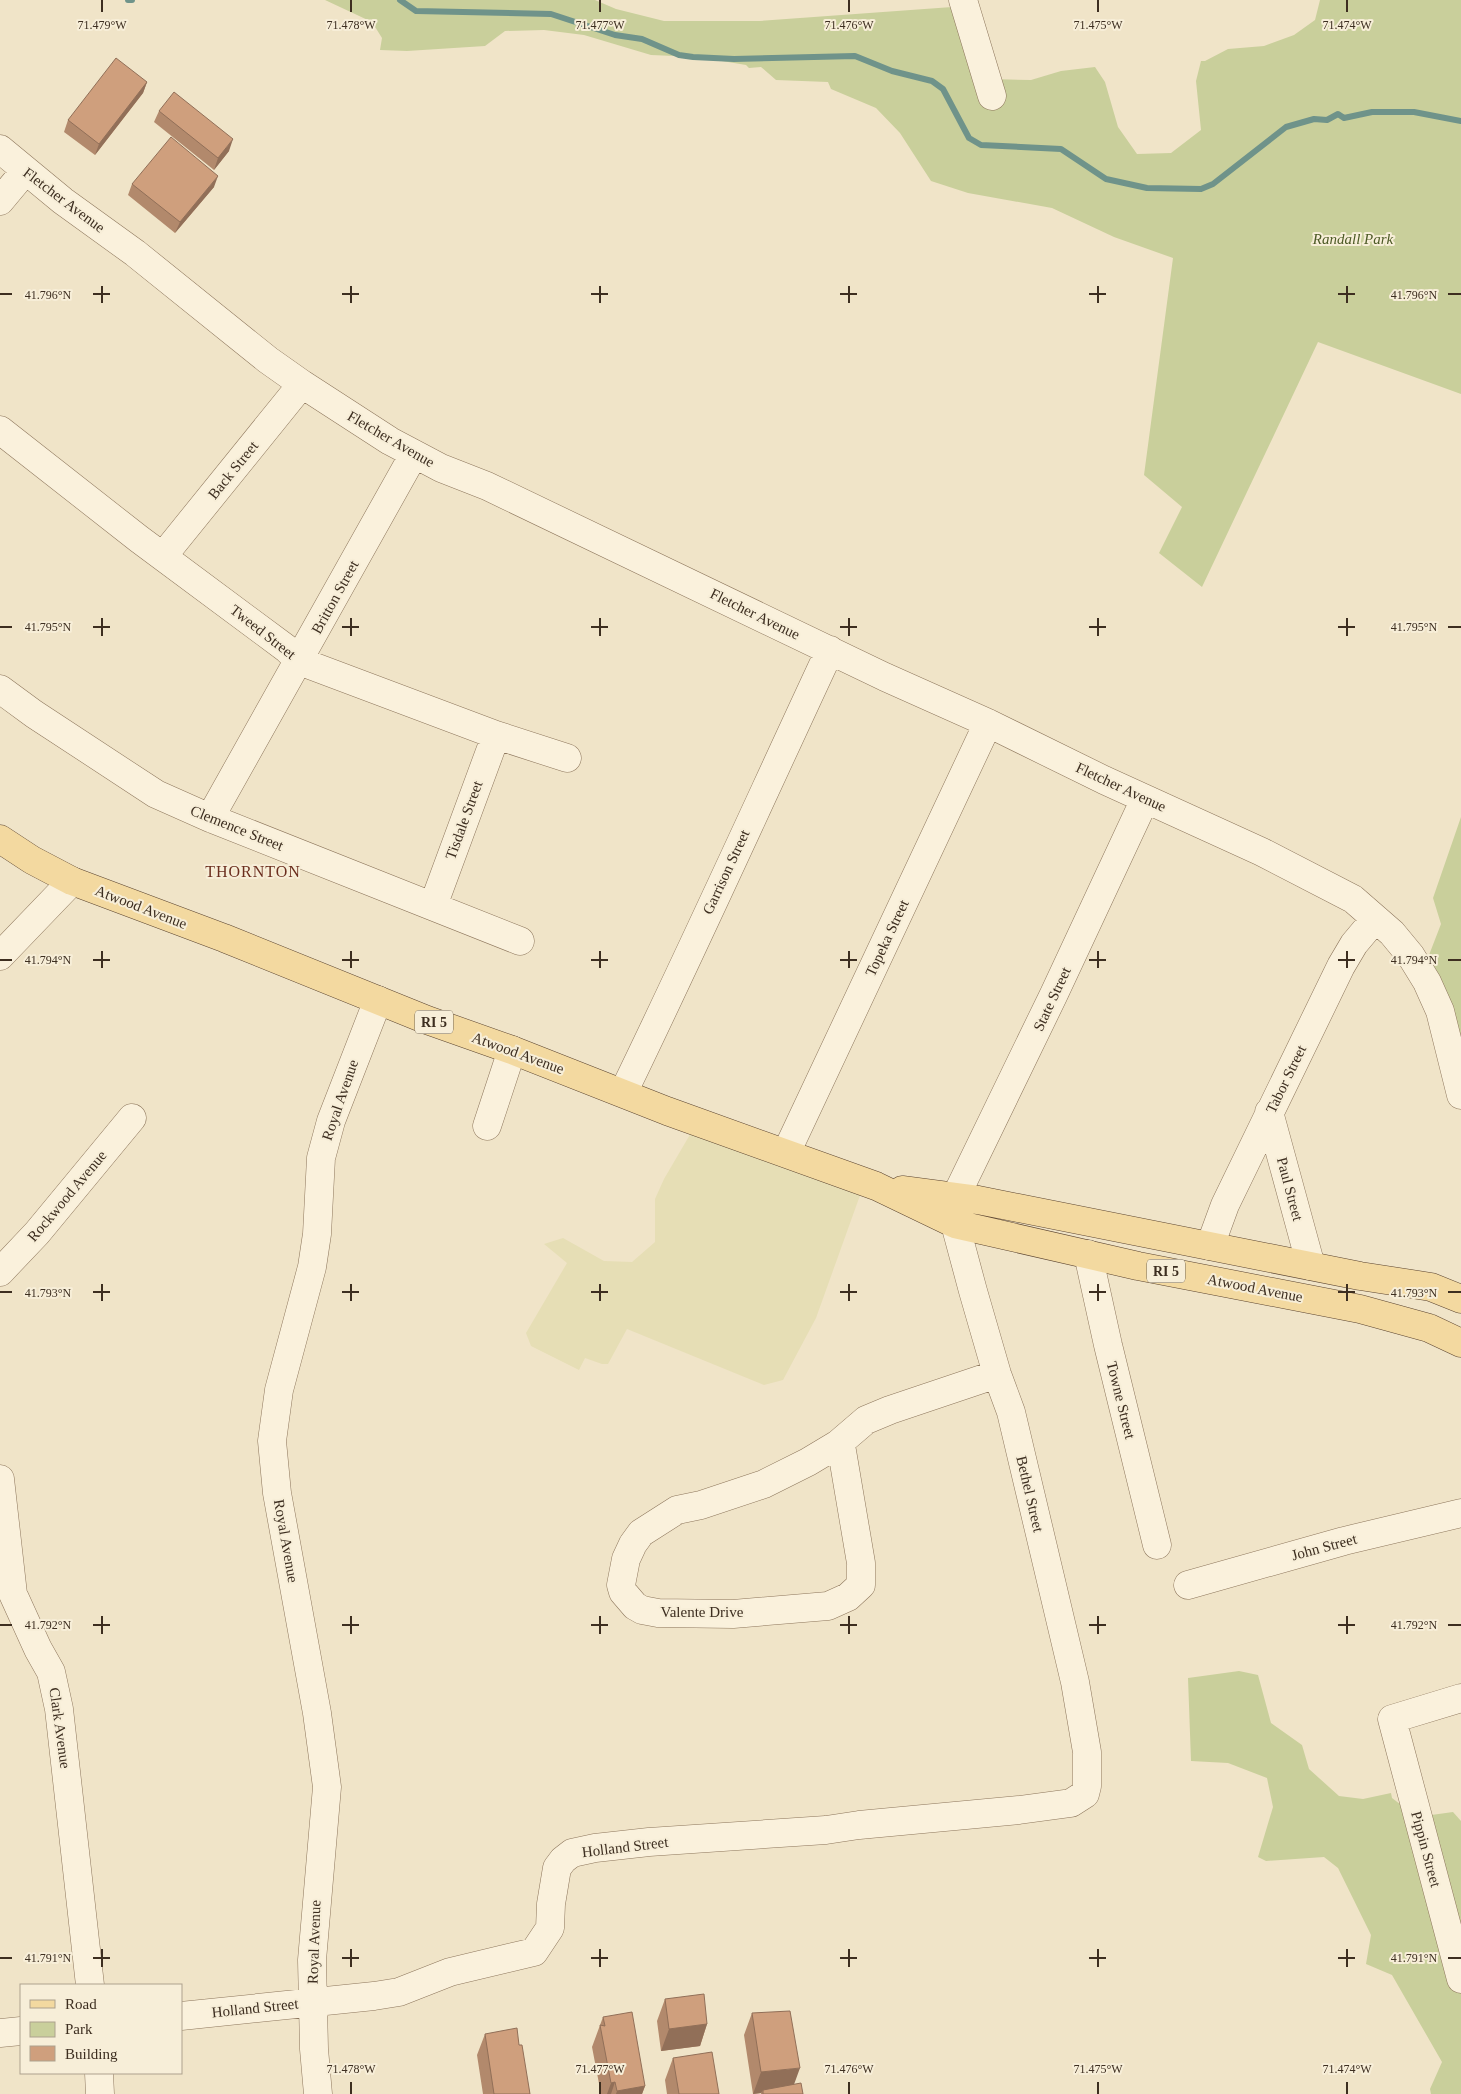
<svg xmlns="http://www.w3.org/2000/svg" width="1461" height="2094" font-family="'Times New Roman',serif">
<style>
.farmland{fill:#e6deb5}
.green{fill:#c9cf9b}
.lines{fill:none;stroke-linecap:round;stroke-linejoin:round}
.stream{stroke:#6f938a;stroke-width:6}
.minor-casing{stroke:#8d765c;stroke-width:29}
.major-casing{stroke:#5b4430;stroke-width:29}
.minor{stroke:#faf1dc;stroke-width:28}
.major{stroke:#f3d9a0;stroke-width:28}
.wall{fill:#b2896c}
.shaded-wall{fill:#916f58}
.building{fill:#cf9f7d;stroke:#916f58}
.ticks{fill:none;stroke:#3d2e20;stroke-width:2}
.labels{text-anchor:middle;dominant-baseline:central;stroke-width:4;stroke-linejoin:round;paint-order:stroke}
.shield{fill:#f7eed8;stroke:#756857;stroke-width:1}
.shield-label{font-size:14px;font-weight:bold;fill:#3d2e20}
.street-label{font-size:15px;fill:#3d2e20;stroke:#f7eed8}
.park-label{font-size:15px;font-style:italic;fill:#4d5a26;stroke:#f7eed8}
.neighbourhood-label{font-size:16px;letter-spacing:1px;fill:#6b2e1e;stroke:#f7eed8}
.ticks-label{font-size:12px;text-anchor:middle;fill:#3d2e20;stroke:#f7eed8;stroke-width:4;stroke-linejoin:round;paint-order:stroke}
</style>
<rect width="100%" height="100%" fill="#f0e4c8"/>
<path class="farmland" d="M695,1126L863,1187L816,1318L783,1380L764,1385L627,1329L608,1364H602L585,1358L579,1370L531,1346L526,1333L567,1263L544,1244L563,1238L604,1261L632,1262L655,1242V1199L664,1179Z"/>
<path class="green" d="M325,0H595L616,9L664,21H760L966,6L990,79L1031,80L1061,71L1095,67L1105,82L1118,127L1137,154L1171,153L1201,130L1196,81L1201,61H1205L1228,49L1264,46L1294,35L1315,20L1320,0H1461V394L1318,342L1202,587L1159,553L1182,507L1144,475L1173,258L1114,237L1052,208L968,193L931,181L900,133L876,108L831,89L828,82L776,80L761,67L749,68L746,65L698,57L651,55L584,35L544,30L505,31L485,46L407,51L380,50L382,38L372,22Z
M1461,817V1085L1424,968L1441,924L1433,898Z
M1239,1671L1258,1675L1271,1723L1302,1745L1309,1769L1339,1796L1363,1799L1391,1793L1392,1798L1417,1817L1453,1812L1461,1821V2094H1431L1430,2089L1442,2062L1392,1975L1366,1964L1371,1935L1338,1868L1324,1857L1266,1861L1258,1857L1273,1807L1267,1778L1228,1763L1191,1761L1188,1678Z"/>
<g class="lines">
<path class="stream" d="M128,0H132
M400,0L416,11L551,14L615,35L642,39L679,55L693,57L734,59L855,56L892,71L932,81L943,89L969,138L981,145L1061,149L1106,179L1147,188L1201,189L1213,184L1286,127L1314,119L1327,120L1338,114L1344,118L1372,112H1414L1461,121"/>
<g class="minor-casing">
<path id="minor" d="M963,0L992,96
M0,149L63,201L135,253L268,360L302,384L390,441L441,468L487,486L885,677L988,723L1104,780L1262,852L1353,899L1392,933L1411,956L1427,982L1440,1011L1461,1095
M0,201L25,171
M0,430L139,539L287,649L299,661L496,735L567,758
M163,556L302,384
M0,689L34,714L156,794L210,818L520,941
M210,818L414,454
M433,906L496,735
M0,956L72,881
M623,1093C694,947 761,798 830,650
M1269,1112L1311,1266
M487,1126L512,1050
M786,1153L988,723
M1210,1246L1225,1205L1341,966L1354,944L1375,919
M1088,1254L1108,1345L1157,1545
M0,1272L37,1233L132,1118
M838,1444L842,1451L861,1563V1585L848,1597L828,1606L733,1614L658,1613L642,1610L635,1606L623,1592L621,1585L626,1559L633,1544L641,1533L677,1510L701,1505L764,1484L808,1462L838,1444L866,1420L890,1410L997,1374
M0,1479L13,1594L38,1649L51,1672L59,1709L90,1985
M1188,1585L1344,1541L1461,1513
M1461,1698L1392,1719L1461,1979
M181,2016L374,1996L399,1992L450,1972L534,1952L550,1928L551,1904L557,1868L563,1860L572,1853L595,1848L649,1842L826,1830L859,1825L1019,1810L1071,1803L1085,1794L1087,1786V1752L1075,1682L1011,1412L997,1374L973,1291L955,1224V1198L1054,994L1145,799
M0,2033L21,2031
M99,2073L100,2094
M318,2094L314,2049L312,1960L327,1787L317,1713L277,1493L272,1441L279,1390L312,1267L317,1234L321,1158L331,1121L378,1000"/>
</g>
<g class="major-casing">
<path id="major" d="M0,839L32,860L72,881L224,938L427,1020L512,1050L667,1111L876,1186L955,1224L1138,1266L1360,1309L1429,1328L1461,1343
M902,1190L978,1200L1360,1276L1431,1287L1461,1299"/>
</g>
<use href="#minor" class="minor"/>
<use href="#major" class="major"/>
</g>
<path class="wall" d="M147,82L143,93L95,155L64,132L68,120Z
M159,111L229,151L214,170L154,122Z
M132,184L214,187L175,233L128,195Z
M665,1999L707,2024L700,2046L661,2051L657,2021Z
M752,2013L794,2084L803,2094H761V2093L753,2094L744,2035Z
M603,2017L645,2086L642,2094H601L592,2047Z
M485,2034L519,2045L530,2094H483L477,2055Z
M673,2058L719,2094H667L665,2080Z"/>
<path class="shaded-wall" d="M147,82L143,93L95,155L99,144Z
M233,139L229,151L214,170L218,158Z
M218,176L214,187L175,233L180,222Z
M707,2024L700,2046L661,2051L669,2029Z
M800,2068L792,2090H763L761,2093L753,2094L761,2072Z
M615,2082L611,2094H607L611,2083Z
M645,2086L642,2094H616L617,2091Z"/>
<path class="building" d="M116,58L147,82L99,144L68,120Z
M174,92L233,139L218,158L159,111Z
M171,137L218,176L180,222L132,184Z
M704,1994L707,2024L669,2029L665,1999Z
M790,2011L800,2068L761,2072L752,2013Z
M632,2012L645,2086L617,2091L615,2082L611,2083L600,2025L605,2026L603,2017Z
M517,2028L519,2045H522L530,2094H494L485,2034Z
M712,2052L719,2094H679L673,2058Z
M801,2083L803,2094H763V2090Z"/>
<path class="ticks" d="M102,0V12M351,0V12M600,0V12M849,0V12M1098,0V12M1347,0V12M102,286V303M351,286V303M600,286V303M849,286V303M1098,286V303M1347,286V303M0,294H12M93,294H110M342,294H359M591,294H608M840,294H857M1089,294H1106M1338,294H1355M1448,294H1461M102,618V636M351,618V636M600,618V636M849,618V636M1098,618V636M1347,618V636M0,627H12M93,627H110M342,627H359M591,627H608M840,627H857M1089,627H1106M1338,627H1355M1448,627H1461M102,951V968M351,951V968M600,951V968M849,951V968M1098,951V968M1347,951V968M0,960H12M93,960H110M342,960H359M591,960H608M840,960H857M1089,960H1106M1338,960H1355M1448,960H1461M102,1284V1301M351,1284V1301M600,1284V1301M849,1284V1301M1098,1284V1301M1347,1284V1301M0,1292H12M93,1292H110M342,1292H359M591,1292H608M840,1292H857M1089,1292H1106M1338,1292H1355M1448,1292H1461M102,1616V1634M351,1616V1634M600,1616V1634M849,1616V1634M1098,1616V1634M1347,1616V1634M0,1625H12M93,1625H110M342,1625H359M591,1625H608M840,1625H857M1089,1625H1106M1338,1625H1355M1448,1625H1461M102,1949V1967M351,1949V1967M600,1949V1967M849,1949V1967M1098,1949V1967M1347,1949V1967M0,1958H12M93,1958H110M342,1958H359M591,1958H608M840,1958H857M1089,1958H1106M1338,1958H1355M1448,1958H1461M351,2082V2094M600,2082V2094M849,2082V2094M1098,2082V2094M1347,2082V2094"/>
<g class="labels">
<g class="shield">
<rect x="415" y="1010.5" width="38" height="23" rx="4"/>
<rect x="1147" y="1259.5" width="38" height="23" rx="4"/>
</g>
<g class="shield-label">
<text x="434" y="1022">RI 5</text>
<text x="1166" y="1271">RI 5</text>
</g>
<g class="street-label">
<text transform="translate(64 200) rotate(37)">Fletcher Avenue</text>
<text transform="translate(391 439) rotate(30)">Fletcher Avenue</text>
<text transform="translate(233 470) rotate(-51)">Back Street</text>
<text transform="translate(335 597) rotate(-61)">Britton Street</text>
<text transform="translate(755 614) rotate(26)">Fletcher Avenue</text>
<text transform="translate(263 632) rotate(38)">Tweed Street</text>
<text transform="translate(1121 787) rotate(25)">Fletcher Avenue</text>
<text transform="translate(464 820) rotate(-70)">Tisdale Street</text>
<text transform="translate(237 828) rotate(22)">Clemence Street</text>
<text transform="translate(726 872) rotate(-65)">Garrison Street</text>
<text transform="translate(141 907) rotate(21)">Atwood Avenue</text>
<text transform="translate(887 938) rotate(-65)">Topeka Street</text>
<text transform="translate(1052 999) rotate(-65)">State Street</text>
<text transform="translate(518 1053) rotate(20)">Atwood Avenue</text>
<text transform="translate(1286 1079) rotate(-64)">Tabor Street</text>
<text transform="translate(340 1100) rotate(-71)">Royal Avenue</text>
<text transform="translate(1290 1189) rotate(75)">Paul Street</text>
<text transform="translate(67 1196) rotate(-50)">Rockwood Avenue</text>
<text transform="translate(1255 1288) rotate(11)">Atwood Avenue</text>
<text transform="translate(1121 1400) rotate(76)">Towne Street</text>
<text transform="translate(1030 1494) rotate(77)">Bethel Street</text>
<text transform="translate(286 1541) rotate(80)">Royal Avenue</text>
<text transform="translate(1324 1547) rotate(-15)">John Street</text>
<text x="702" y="1612">Valente Drive</text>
<text transform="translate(60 1728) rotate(82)">Clark Avenue</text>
<text transform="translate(625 1847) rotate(-7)">Holland Street</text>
<text transform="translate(1426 1849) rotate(75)">Pippin Street</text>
<text transform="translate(314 1942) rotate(-88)">Royal Avenue</text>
<text transform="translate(255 2008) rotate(-6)">Holland Street</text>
</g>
<g class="park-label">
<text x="1353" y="239">Randall Park</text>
</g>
<g class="neighbourhood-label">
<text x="253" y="871">THORNTON</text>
</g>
</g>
<g class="ticks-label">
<text x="102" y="29">71.479°W</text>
<text x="351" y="29">71.478°W</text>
<text x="600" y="29">71.477°W</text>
<text x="849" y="29">71.476°W</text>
<text x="1098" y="29">71.475°W</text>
<text x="1347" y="29">71.474°W</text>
<text x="48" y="299">41.796°N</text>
<text x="1414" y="299">41.796°N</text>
<text x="48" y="631">41.795°N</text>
<text x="1414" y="631">41.795°N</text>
<text x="48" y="964">41.794°N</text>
<text x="1414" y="964">41.794°N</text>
<text x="48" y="1297">41.793°N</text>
<text x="1414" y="1297">41.793°N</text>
<text x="48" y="1629">41.792°N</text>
<text x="1414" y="1629">41.792°N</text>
<text x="48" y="1962">41.791°N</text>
<text x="1414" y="1962">41.791°N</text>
<text x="351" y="2073">71.478°W</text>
<text x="600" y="2073">71.477°W</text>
<text x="849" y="2073">71.476°W</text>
<text x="1098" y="2073">71.475°W</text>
<text x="1347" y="2073">71.474°W</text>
</g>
<rect x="20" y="1984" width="162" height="90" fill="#f7eed8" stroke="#ada18e"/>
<rect x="30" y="2000" width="25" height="8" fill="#f3d9a0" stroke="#ada18e"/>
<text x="65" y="2009" font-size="15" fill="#3d2e20">Road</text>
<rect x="30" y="2022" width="25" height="15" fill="#c9cf9b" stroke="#ada18e"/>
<text x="65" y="2034" font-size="15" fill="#3d2e20">Park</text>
<rect x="30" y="2046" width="25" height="15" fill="#cf9f7d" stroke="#ada18e"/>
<text x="65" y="2059" font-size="15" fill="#3d2e20">Building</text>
</svg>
